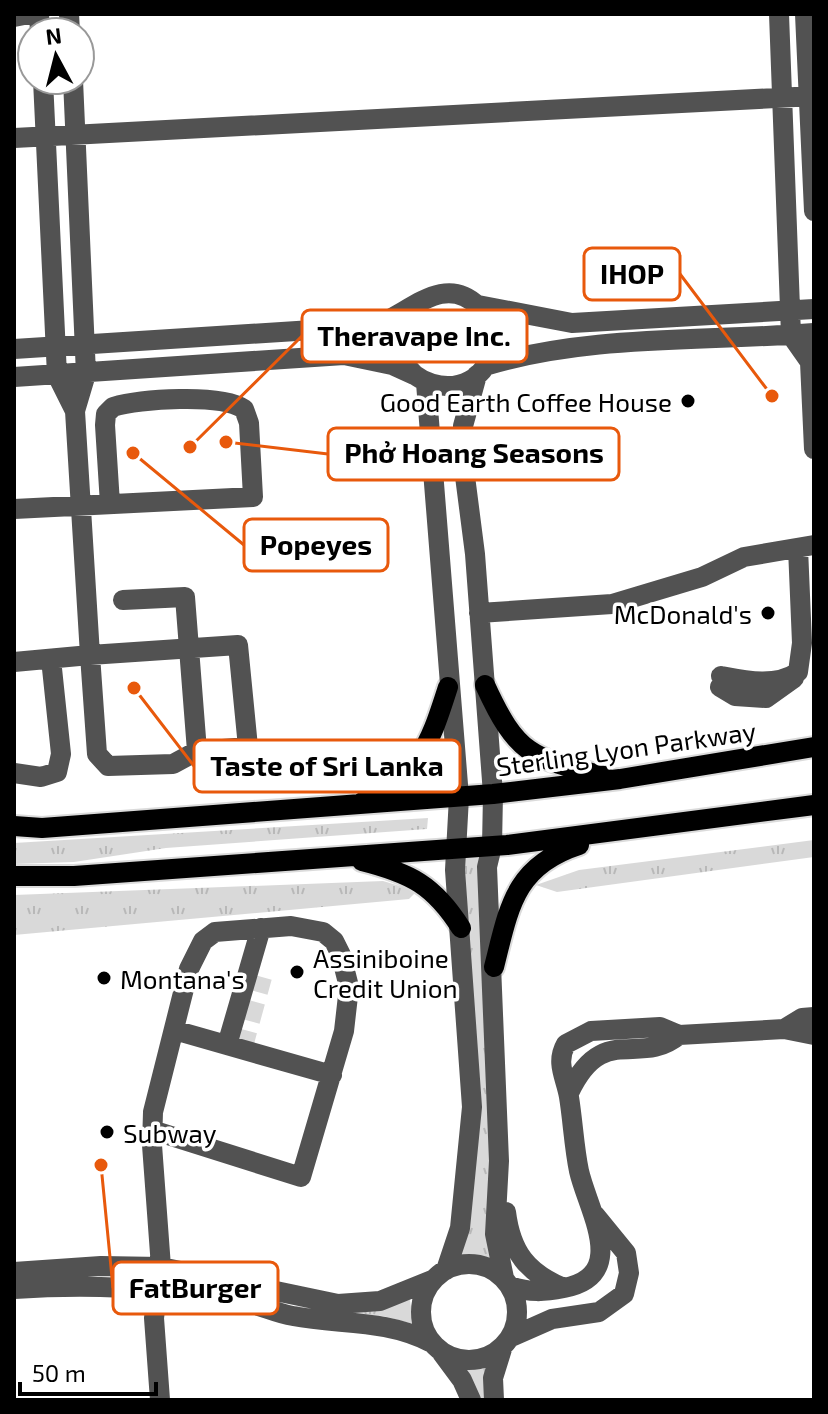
<svg xmlns="http://www.w3.org/2000/svg" width="828" height="1414" font-family="'Exo 2',sans-serif">
<style>
.grass{fill:url(#grass-tufts)}
.lines{fill:none;stroke-linecap:round;stroke-linejoin:round}
.minor-tunnel{stroke:#d9d9d9;stroke-width:20;stroke-dasharray:20 10;stroke-linecap:butt}
.major-casing{stroke:#dbdbdb;stroke-width:24}
.minor{stroke:#525252;stroke-width:20}
.major{stroke:#000;stroke-width:20}
.poi-dot{fill:#000;stroke:#fff;stroke-width:3}
.labels{text-anchor:middle;dominant-baseline:central;stroke-width:7;stroke-linejoin:round;paint-order:stroke}
.poi-label{font-size:26px;fill:#000;stroke:#fff;text-anchor:start}
.street-label{font-size:26px;fill:#000;stroke:#fff}
.leader{fill:none;stroke:#e8590c;stroke-width:3}
.callout-dot{fill:#e8590c;stroke:#fff;stroke-width:3}
.callout{fill:#fff;stroke:#e8590c;stroke-width:3}
.callout-label{font-size:28px;text-anchor:middle;font-weight:bold;fill:#000}
</style>
<defs>
<pattern id="grass-tufts" width="24" height="20" patternUnits="userSpaceOnUse" patternTransform="scale(2)"><rect width="24" height="20" fill="#d9d9d9"/><path d="M3 7l-1-3M5 7V3M7 7l1-3M15 17l-1-3M17 17v-4M19 17l1-3" fill="none" stroke="#b8b8b8"/></pattern>
</defs>
<rect width="100%" height="100%" fill="#fff"/>
<path class="grass" d="M428,818L427,829L166,848L74,862L14,864V843Z
M814,840V857L557,892L536,885L579,870Z
M492,846L493,1270L470,1264L453,1266L472,1107L458,849Z
M383,881L417,891L409,899L14,935V895Z
M410,1300L413,1324L383,1316L295,1310L296,1306L334,1310Z
M502,1349L494,1400H471L458,1360L474,1361Z"/>
<g class="lines">
<path class="minor-tunnel" d="M242,1050L262,977"/>
<g class="major-casing">
<path id="major" d="M485,685C517,755 531,758 604,776
M361,803C421,766 427,753 448,687
M14,826L42,828L493,794L620,779L814,747
M362,861C410,873 434,885 461,928
M14,876H74L507,845L814,805
M494,967C509,908 514,866 579,845"/>
</g>
<path class="minor" d="M39,14L40,32
M69,14L70,32
M779,14L791,335L810,362
M805,14L814,211
M14,17L29,14
M43,80L57,375L75,411
M14,138L814,96
M478,305L572,323L814,309
M14,349L374,326C408,315 443,272 478,306C489,316 494,331 492,345C484,416 368,388 407,312
M814,350L810,362L814,449
M485,366C591,334 705,342 814,333
M477,375L463,426L462,453L475,554L493,794L492,846L487,867L499,1161L495,1234L504,1278
M14,377L344,355L392,365L414,375
M426,383L459,797L455,870L472,1107L460,1228L446,1270
M14,509L253,497L249,423L244,409C220,393 140,399 113,407L106,414L105,425L110,504
M123,600L185,597L197,751L248,747L238,645L90,655L97,754L108,766L173,764L197,751
M479,613L612,604L702,577L744,557L814,545
M14,662L90,655L75,411L86,374L73,80
M721,676C747,681 776,687 798,672L802,643L798,548
M720,687L735,696L766,698L794,678
M14,773L41,777L57,772L61,754L51,659
M784,1029L802,1018L814,1017
M174,1030L332,1075
M227,1045L261,928
M569,1093C603,1021 639,1068 679,1035
M152,1130L301,1177L344,1031L349,987L341,955L334,941L323,932L291,926L215,932L203,941L189,969L153,1112L152,1145L161,1267L154,1318L160,1400
M506,1212C511,1252 527,1273 564,1288
M421 1312a48 48 0 1 1 96 0a48 48 0 1 1-96 0Z
M14,1272L101,1266L161,1267L338,1304L380,1301L432,1280
M510,1286C530,1293 544,1292 564,1288C630,1275 588,1211 579,1171C574,1147 573,1122 569,1097C566,1078 555,1063 566,1044L591,1031L660,1027L679,1035L784,1029L814,1035
M14,1289C91,1284 164,1287 240,1301C258,1304 275,1313 293,1316C340,1325 385,1319 430,1342
M511,1337L552,1319L599,1312L624,1294L629,1273L626,1253L595,1215
M442,1353L462,1380L471,1400
M494,1400L493,1378L502,1349"/>
<use href="#major" class="major"/>
</g>
<g class="poi-dot">
<circle cx="688" cy="401" r="8"/>
<circle cx="768" cy="613" r="8"/>
<circle cx="297" cy="972" r="8"/>
<circle cx="104" cy="978" r="8"/>
<circle cx="107" cy="1132" r="8"/>
</g>
<g class="labels">
<g class="poi-label">
<text x="672" y="401" text-anchor="end">Good Earth Coffee House</text>
<text x="752" y="613" text-anchor="end">McDonald's</text>
<text x="313" y="957">Assiniboine<tspan x="313" dy="30">Credit Union</tspan></text>
<text x="120" y="978">Montana's</text>
<text x="123" y="1132">Subway</text>
</g>
<g class="street-label">
<text transform="translate(626 748) rotate(-8)">Sterling Lyon Parkway</text>
</g>
</g>
<path class="leader" d="M772 396L680 274M190 447L302 336M226 442L328 454M133 453L244 545M134 688L194 766M101 1165L113 1288"/>
<g class="callout-dot">
<circle cx="772" cy="396" r="8"/>
<circle cx="190" cy="447" r="8"/>
<circle cx="226" cy="442" r="8"/>
<circle cx="133" cy="453" r="8"/>
<circle cx="134" cy="688" r="8"/>
<circle cx="101" cy="1165" r="8"/>
</g>
<g class="callout">
<rect x="584" y="248" width="96" height="52" rx="8"/>
<rect x="302" y="310" width="225" height="52" rx="8"/>
<rect x="328" y="428" width="291" height="52" rx="8"/>
<rect x="244" y="519" width="144" height="52" rx="8"/>
<rect x="194" y="740" width="266" height="52" rx="8"/>
<rect x="113" y="1262" width="165" height="52" rx="8"/>
</g>
<g class="callout-label">
<text x="632" y="284">IHOP</text>
<text x="414" y="346">Theravape Inc.</text>
<text x="474" y="463">Phở Hoang Seasons</text>
<text x="316" y="555">Popeyes</text>
<text x="327" y="776">Taste of Sri Lanka</text>
<text x="195" y="1298">FatBurger</text>
</g>
<rect width="828" height="1414" fill="none" stroke="#000000" stroke-width="32"/>
<g transform="translate(56 56) rotate(353)"><circle r="38" fill="#ffffff" stroke="#999999" stroke-width="2"/>
<path d="M0-6L14 30L0 20L-14 30Z" fill="#000000"/>
<text y="-12" font-size="22" font-weight="bold" text-anchor="middle" fill="#000000">N</text>
</g>
<path d="M20 1382v12h136v-12" fill="none" stroke="#000000" stroke-width="4"/>
<text x="32" y="1382" font-size="24" fill="#000000" stroke="#ffffff" stroke-width="6" paint-order="stroke">50 m</text>
</svg>
